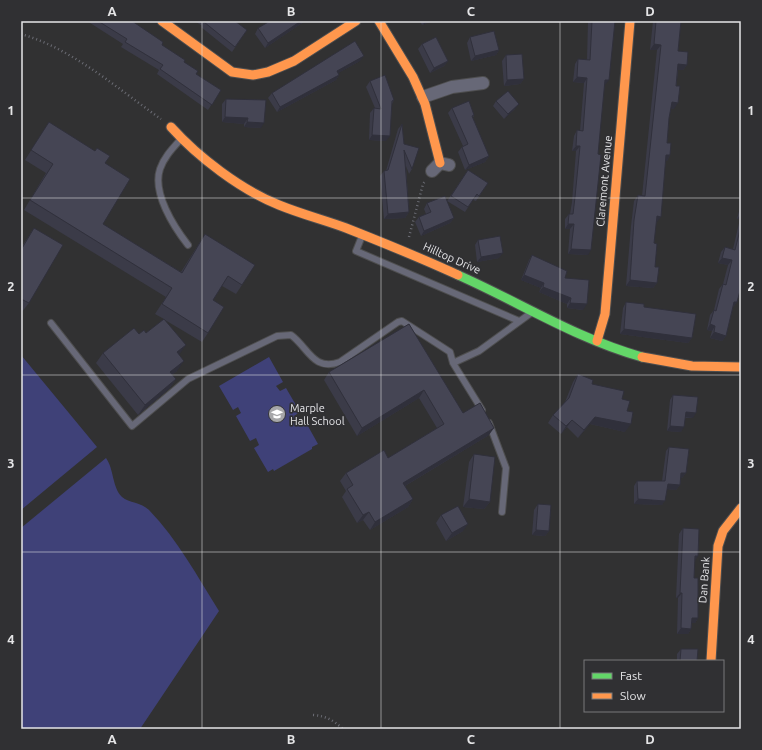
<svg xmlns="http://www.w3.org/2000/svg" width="762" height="750" font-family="Ubuntu,sans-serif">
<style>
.green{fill:#3f4178}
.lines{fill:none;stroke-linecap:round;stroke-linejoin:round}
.lane-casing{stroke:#4e4e4f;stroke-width:8}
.street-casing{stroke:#4e4e4f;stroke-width:14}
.fast-casing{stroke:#4e4e4f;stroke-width:11}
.slow-casing{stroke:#4e4e4f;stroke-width:11}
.path{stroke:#6b6c74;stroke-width:2.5;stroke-dasharray:1 3;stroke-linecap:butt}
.lane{stroke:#676877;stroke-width:6}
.street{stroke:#676877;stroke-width:12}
.fast{stroke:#63d668;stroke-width:9}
.slow{stroke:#ff974d;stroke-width:9}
.wall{fill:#3b3b48}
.shaded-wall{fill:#30303b}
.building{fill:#454554;stroke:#30303b}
.grid{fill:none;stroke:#e5e5e7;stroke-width:1;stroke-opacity:0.55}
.labels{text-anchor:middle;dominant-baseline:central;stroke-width:3.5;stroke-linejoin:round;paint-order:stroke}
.street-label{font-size:11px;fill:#e5e5e7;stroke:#303033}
.poi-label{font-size:11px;fill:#e5e5e7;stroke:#303033;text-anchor:start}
.neatline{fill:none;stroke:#e5e5e7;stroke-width:1.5}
.grid-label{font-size:13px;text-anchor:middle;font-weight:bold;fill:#e5e5e7}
</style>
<rect width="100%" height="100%" fill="#313132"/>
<path class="green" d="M21,355L97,447L21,510Z
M269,357L283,382L276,386L280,391L286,388L300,412L294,416L298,423L304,419L318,444L312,447V449L274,471L273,469L268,472L254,448L259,445L256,438L250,441L236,416L241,413L238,407L233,410L219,386Z
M106,458C114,469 112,487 122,497C129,503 141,502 149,510C178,540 197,576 219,611L140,729H21V528Z"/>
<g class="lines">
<g class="lane-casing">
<path id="lane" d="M181,139C173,148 164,157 160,169C152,193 174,227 188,245
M362,236L356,251L519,321
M51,323L132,426L188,379L277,336L291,335C308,347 313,372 340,362L398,322L402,321L450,352L453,363L482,410
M453,363L479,351L531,313
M489,423L506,468L502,512"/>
</g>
<g class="street-casing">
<path id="street" d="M423,97L452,87L483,83
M432,171L440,163L449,165"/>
</g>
<g class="fast-casing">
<path id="fast" d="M458,275C519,302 577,339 642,357"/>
</g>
<g class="slow-casing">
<path id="slow" d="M162,21L232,72L253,75L268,72L294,61L356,21
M379,21L413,77L425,104L440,163
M171,127C198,157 241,190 279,205C301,214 324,220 346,228C384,243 421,258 458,275
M597,341L605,314L630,21
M642,357L692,366L741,367
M711,661L718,546L723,531L741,508"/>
</g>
<path class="path" d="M21,34C73,49 118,89 161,119
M409,237L423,184L425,181
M313,715C326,716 333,720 343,729"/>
<use href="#lane" class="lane"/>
<use href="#street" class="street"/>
<use href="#fast" class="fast"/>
<use href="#slow" class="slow"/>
</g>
<path class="wall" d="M87,21H132L184,62L196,74L221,90L208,110L157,74L159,70L121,47L123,44Z
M195,21H235L247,30L232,52L201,27L202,26Z
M305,21L265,48L255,34L258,28Z
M420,21H432L422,25Z
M588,21H592L605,85H604L588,255L568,254L570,229H565V219L569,214H570L572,202L576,151H572L574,136L577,130L580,131L584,83L573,82L575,64L578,59L587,60Z
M653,21H681L678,51L687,65L683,70H678L674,109L671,108L669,118L667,143L670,155L667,161H665L657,222H656L654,243L655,267L657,283L653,288L626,286L631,226L634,201L638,195L642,196L657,50H650Z
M470,37L499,50L496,55L471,61L467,43Z
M422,44L448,61L444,66L430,73L418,49Z
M506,55L524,79L520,84L504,86L502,61Z
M360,61L338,73L339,75L336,80L277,112L268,98L272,93Z
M370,81L394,100L392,104L386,141L369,140L370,113L374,108H375L366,87Z
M226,99L261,128L244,127V124L222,122V104Z
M496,101L515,109L504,119L493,106Z
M452,108L474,115L473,118L489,156L485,162L465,170L458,152L462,147L463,146L448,113Z
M49,122L105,163L103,224L181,272L205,234L242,285L236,294L222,286L213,300L208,333L202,342L165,320L179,355L177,371L172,375L176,379L169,389L138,415L96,363L103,353L139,334L146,333L164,319L155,314L166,297L24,210L46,173L25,160Z
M402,124L404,144L412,169L409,174L406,166L409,212L405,218L384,219L380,176L384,171H386L398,129Z
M468,170L488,183L476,201L473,200L465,212L447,201Z
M427,203L454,218L450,223L421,236L415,222L419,217L426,214L424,209Z
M741,204V287L737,302L733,307L726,336L722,341L710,338L712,331L707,330L710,315L714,310L719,289L723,284L728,265L718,263L721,252L725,247L733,249L740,219H737Z
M34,228L29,303L21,313V248Z
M478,240L499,258L477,262L475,245Z
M532,255L565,278L583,310L567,308V304L539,292L541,288L521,280L529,260Z
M626,302L644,307L692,338L688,343L620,334L623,308Z
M409,324L463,413L489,435L405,486L413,499L408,507L370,530L363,520L357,523L342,497L346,491L340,481L346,473L388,458L437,428L419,398L357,436L324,380L329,372Z
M578,374L592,384L622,399L627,411L625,432L590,424L578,438L567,427L561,434L548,423L553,415L565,402L573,382Z
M673,395L693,418H685L681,432L667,431L670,400Z
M669,447L686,473L682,478H681L680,485L676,490L667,489L662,505L634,504V486L637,481H662L666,451Z
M474,454L490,502L484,509L463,507L469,462Z
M538,504L549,531L545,536L532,535L534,510Z
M441,515L463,531L446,541L436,523Z
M683,528L694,561V578L698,618L695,623H692L691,629L688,634H677L678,598H676L679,534Z
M681,649L697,661H677V654Z"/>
<path class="shaded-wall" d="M301,21H305L265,48L268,43Z
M426,21H432L422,25Z
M654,44L661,45L657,50H650Z
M499,50L496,55L471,61L475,56Z
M364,56L360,61L333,76L337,71Z
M448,61L444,66L430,73L434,68Z
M678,64L687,65L683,70H675Z
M339,75L336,80L277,112L280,107Z
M577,77L587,78L584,83L573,82Z
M524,79L520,84L504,86L507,80Z
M605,80H609L605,85H601Z
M672,102L678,103L674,109L668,108Z
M519,104L515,109L504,119L508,114Z
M225,117L248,118L244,124L222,122Z
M247,122L264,123L261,128L244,127Z
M372,135L390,136L386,141L369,140Z
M576,146H580L576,151H572Z
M666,155H670L667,161L662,160Z
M489,156L485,162L465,170L469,165Z
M409,212L405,218L384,219L388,214Z
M741,214V218L740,219H737Z
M657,216L661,217L657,222H653Z
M454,218L450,223L421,236L424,231Z
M568,224H574L570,229H565Z
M571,249L591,250L588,255L568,254Z
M503,253L499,258L477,262L481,257Z
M722,258L732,260L728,265L718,263Z
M524,275L544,283L541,288L521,280Z
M630,280L657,283L653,288L626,286Z
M543,287L571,298L567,304L539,292Z
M734,302H737L733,307Z
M570,303L587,304L583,310L567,308Z
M710,324L715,326L712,331L707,330Z
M624,329L692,338L688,343L620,334Z
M714,332L726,336L722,341L710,338Z
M186,345L179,355L177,352Z
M184,361L177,371L163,382L170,372Z
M176,379L169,389L138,415L145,405Z
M424,390L419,398L357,436L362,428Z
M686,412L696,413L693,418L682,417Z
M595,417L631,424L625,432L590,424L578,438L584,430Z
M572,420L567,427L561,434L566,426Z
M670,426L684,427L681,432L667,431Z
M494,428L489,435L398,490L403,483Z
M681,473H686L682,478H678Z
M668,484L680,485L676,490L664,489Z
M413,499L408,507L370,530L375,522Z
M469,499L490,502L484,509L463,507Z
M638,499L665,501L662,505L634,504Z
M369,512L363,520L357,523L363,515Z
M468,524L463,531L446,541L452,533Z
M536,530L549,531L545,536L532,535Z
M695,556H698L695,561Z
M680,593H682L678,598H676Z
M692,618H698L695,623H688Z
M681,628L691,629L688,634H677Z"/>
<path class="building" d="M98,21H132L163,42L162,45L185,60L184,62L198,71L196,74L221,90L212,105L160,69L163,65L125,42L127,39Z
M205,21H235L247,30L235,47L204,22Z
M270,21H301L268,43L258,28Z
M592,21H615L609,80H605L598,154L601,155L591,250L571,249L574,224H568L569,214H573L575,197L580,146H576L577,130L583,131L587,78L577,77L578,59L590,60Z
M656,21H681L678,51L688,52L687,65L678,64L676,86H680L678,103L672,102L669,118L667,143H671L670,155H666L661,217L657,216L654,243L657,244L655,267H659L657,283L630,280L634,220L638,195L645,196L661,45L654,44Z
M494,31L499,50L475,56L470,37Z
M436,37L448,61L434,68L422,44Z
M355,41L364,56L337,71L339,75L280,107L272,93Z
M522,54L524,79L507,80L506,55Z
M385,75L394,100L392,101L390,136L372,135L374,108L381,109L370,81Z
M508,91L519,104L508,114L496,101Z
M226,99L266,100L264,123L247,122L248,118L225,117Z
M469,101L474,115L472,116L489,156L469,165L462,147L468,144L452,108Z
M49,122L95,151L97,148L110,156L105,163L130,179L103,224L182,273L205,234L255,265L242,285L228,276L213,300L224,307L208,333L162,304L172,288L30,200L53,164L31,150Z
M402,124L404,144L419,148L412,169L404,150L409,212L388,214L384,171L388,170Z
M468,170L488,183L479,196L477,194L468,207L451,196Z
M445,196L454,218L424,231L419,217L431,212L427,203Z
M741,226V287L737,302H734L726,336L714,332L715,326L710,324L714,310L716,311L723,284L726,285L732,260L722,258L725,247L735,250Z
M34,228L63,245L29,303L21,299V250Z
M500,236L503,253L481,257L478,240Z
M532,255L567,271L565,278L589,280L587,304L570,303L571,298L543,287L544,283L524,275Z
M626,302L644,304V307L696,314L692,338L624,329Z
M164,319L186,345L177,352L184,361L170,372L176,379L145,405L103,353L134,328L139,334L144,330L146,333Z
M409,324L463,413L480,403L494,428L403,483L413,499L375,522L369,512L363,515L347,489L353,485L346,473L384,450L388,458L444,424L424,390L362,428L329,372Z
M578,374L593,380L592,384L624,391L622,399L630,401L627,411L633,412L631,424L595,417L584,430L572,420L566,426L553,415L569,398Z
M673,395L698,397L696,413L686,412L684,427L670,426Z
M669,447L689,449L686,473H681L680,485L668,484L665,501L638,499L637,481H665Z
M474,454L495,457L490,502L469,499Z
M538,504L551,505L549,531L536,530Z
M458,506L468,524L452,533L441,515Z
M683,528L699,529L698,556H695L694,578H698V618H692L691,629L681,628L682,593H680Z
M681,649H698L697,661H680Z"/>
<path class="grid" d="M202,21V729M381,21V729M560,21V729M21,198H741M21,375H741M21,552H741"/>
<defs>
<g id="school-disc" transform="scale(0.9)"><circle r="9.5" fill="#a6a6a8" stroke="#303033"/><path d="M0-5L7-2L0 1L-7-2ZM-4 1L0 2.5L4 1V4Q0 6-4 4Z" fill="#fff"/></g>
</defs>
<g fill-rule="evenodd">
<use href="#school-disc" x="277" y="414"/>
</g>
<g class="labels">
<g class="street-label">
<text transform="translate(604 181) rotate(-85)">Claremont Avenue</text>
<text transform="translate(452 258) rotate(24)">Hilltop Drive</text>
<text transform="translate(704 580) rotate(-86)">Dan Bank</text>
</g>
<g class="poi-label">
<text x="290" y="408">Marple<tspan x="290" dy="13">Hall School</tspan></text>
</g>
</g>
<rect width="762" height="750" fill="none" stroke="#303033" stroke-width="44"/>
<rect x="584" y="660" width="140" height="52" fill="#303033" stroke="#78787b"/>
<rect x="592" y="673" width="20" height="6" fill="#63d668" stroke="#78787b"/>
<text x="620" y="680" font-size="12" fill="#e5e5e7">Fast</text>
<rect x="592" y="693" width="20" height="6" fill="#ff974d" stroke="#78787b"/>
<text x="620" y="700" font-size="12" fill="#e5e5e7">Slow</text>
<rect x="22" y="22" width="718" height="706" class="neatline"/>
<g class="grid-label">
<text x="112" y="16">A</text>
<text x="291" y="16">B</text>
<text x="471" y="16">C</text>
<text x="650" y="16">D</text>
<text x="11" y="115">1</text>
<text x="751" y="115">1</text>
<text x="11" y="291">2</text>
<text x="751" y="291">2</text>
<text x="11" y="468">3</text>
<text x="751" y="468">3</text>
<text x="11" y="644">4</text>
<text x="751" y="644">4</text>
<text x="112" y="744">A</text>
<text x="291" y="744">B</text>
<text x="471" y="744">C</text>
<text x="650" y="744">D</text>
</g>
</svg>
